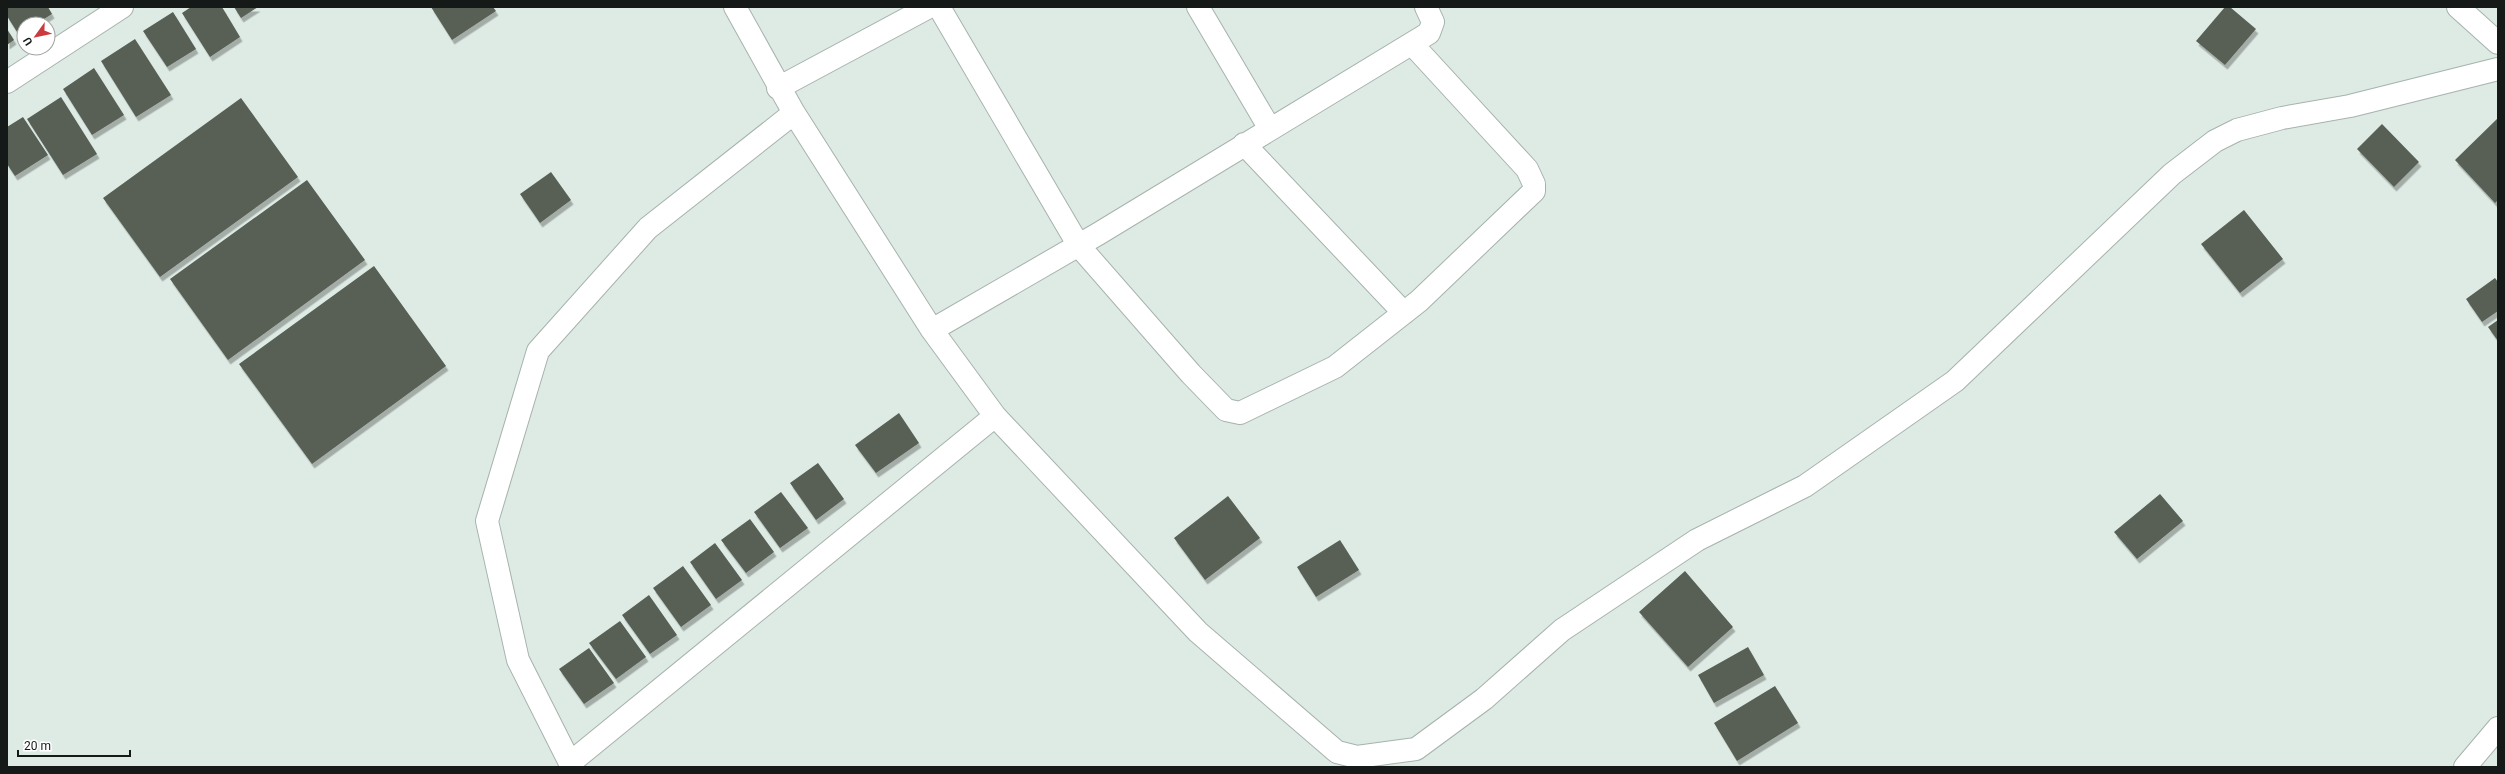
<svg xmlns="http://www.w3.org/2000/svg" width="2505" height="774" font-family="Roboto,sans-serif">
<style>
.building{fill:#585f55;filter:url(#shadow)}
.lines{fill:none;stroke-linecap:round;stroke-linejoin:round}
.street-casing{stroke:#a6b3ac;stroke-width:24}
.street{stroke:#fff;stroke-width:22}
</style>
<defs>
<filter id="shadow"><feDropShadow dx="2.5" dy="4.5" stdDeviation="0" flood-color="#0004"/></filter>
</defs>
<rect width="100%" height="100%" fill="#deebe4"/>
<path class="building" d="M7,7H48L52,14L36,24H24V32L19,35L7,16Z
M191,7H222L240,37L210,57L182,13Z
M234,7H258L241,18Z
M431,7H493L496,11L452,40Z
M2225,7H2230L2256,29L2225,65L2196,41Z
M173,12L196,49L167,67L143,31Z
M7,29L14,40L7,45Z
M135,39L171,95L136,117L101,61Z
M94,68L124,115L92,135L63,89Z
M61,97L97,154L63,175L27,119Z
M241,98L298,177L160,277L103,198Z
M23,117L48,155L15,176L7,164V127Z
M2498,118V200L2495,203L2455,160Z
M2382,124L2419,162L2394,187L2357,149Z
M551,172L571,200L540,223L520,194Z
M307,180L365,260L228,360L170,279Z
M2244,210L2283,259L2240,293L2201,244Z
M374,266L446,366L312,464L239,364Z
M2495,278L2498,282V311L2482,322L2466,299Z
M2498,320V341L2488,327Z
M899,413L919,443L876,473L855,445Z
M818,463L844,499L816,520L790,483Z
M781,492L808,528L780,548L754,512Z
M2160,494L2183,521L2137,559L2114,532Z
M1228,496L1260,538L1205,580L1174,538Z
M750,519L774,552L746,573L721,540Z
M1340,540L1359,570L1316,597L1297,567Z
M715,543L742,580L716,599L690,562Z
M683,566L711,605L681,627L653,588Z
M1685,571L1733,627L1688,667L1639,612Z
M649,595L677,635L650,654L622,615Z
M620,621L646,657L616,679L589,643Z
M1748,647L1764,675L1714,703L1698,675Z
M589,648L614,683L584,704L559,669Z
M1775,686L1798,723L1737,761L1714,723Z"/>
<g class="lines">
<g class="street-casing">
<path id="street" d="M735,7L794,113L932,330L995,416L1198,632L1337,752L1357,757L1416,749L1484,699L1562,630L1697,540L1805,486L1955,381L2172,174L2215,141L2237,130L2282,118L2350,106L2498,69
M939,7L1079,246L1191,374L1226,410L1240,413L1335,367L1419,301L1534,191V184L1527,169L1412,44
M1198,7L1270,129
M2458,7L2498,43
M7,82L122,7
M778,88L929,7
M1244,144L1404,313
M932,330L1098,234L1429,33L1433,22L1426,7
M570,763L995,416
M572,767L518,660L487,521L538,351L648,228L794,113
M2465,767L2498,728"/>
</g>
<use href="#street" class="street"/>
</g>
<rect width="2505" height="774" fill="none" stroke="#151917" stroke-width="16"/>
<g transform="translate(36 36) rotate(237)"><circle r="19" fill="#ffffff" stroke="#a1a3a2"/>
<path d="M0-3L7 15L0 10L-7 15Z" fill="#ca3a3f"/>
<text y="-6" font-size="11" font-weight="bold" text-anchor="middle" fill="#151917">U</text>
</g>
<path d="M18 750v6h112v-6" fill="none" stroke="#151917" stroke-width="2"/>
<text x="24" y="750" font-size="12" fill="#151917" stroke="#ffffff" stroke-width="3" paint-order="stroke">20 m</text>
</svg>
